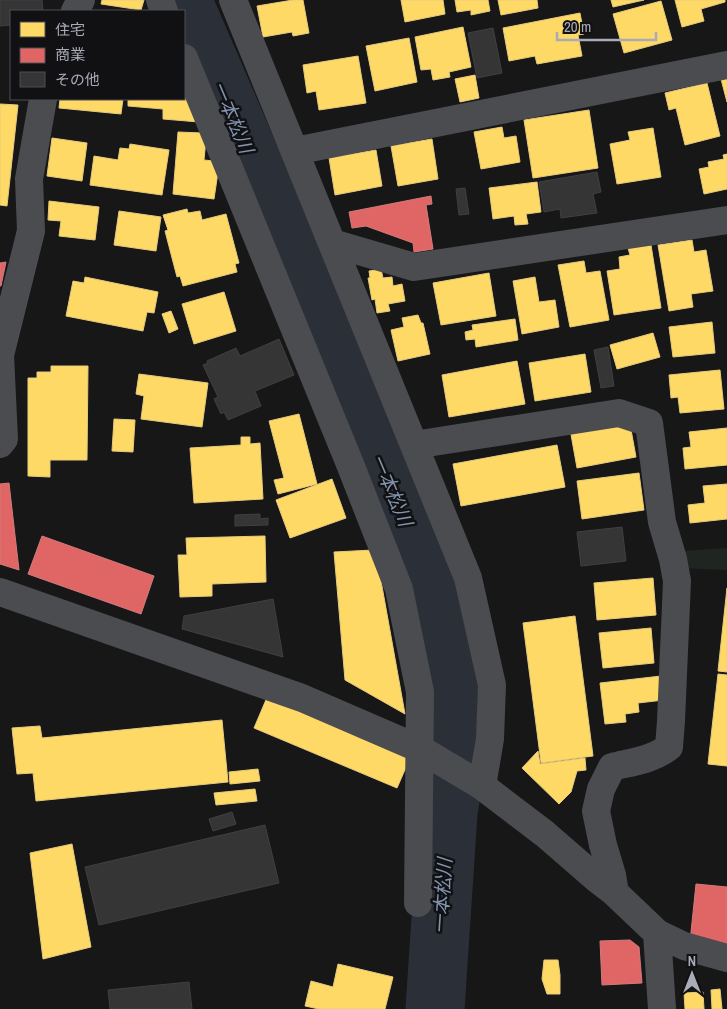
<svg xmlns="http://www.w3.org/2000/svg" width="727" height="1009" font-family="'Archivo Narrow','Noto Sans JP',sans-serif">
<style>
.green{fill:#1f2621}
.homes{fill:#ffd966;stroke:#e5cb7e}
.shops{fill:#e06666;stroke:#d07b7e}
.lines{fill:none;stroke-linecap:round;stroke-linejoin:round}
.river{stroke:#2b3038;stroke-width:59}
.building{fill:#353536;stroke:#404043}
.minor{stroke:#4b4c50;stroke-width:28}
.labels{text-anchor:middle;dominant-baseline:central;stroke-width:5;stroke-linejoin:round;paint-order:stroke}
.water-label{font-size:19px;font-style:italic;fill:#8294b0;stroke:#111113}
</style>
<rect width="100%" height="100%" fill="#171717"/>
<path class="green" d="M727,548V570L682,568V551Z"/>
<path class="homes" d="M102,0H144L141,10L101,4Z
M293,0H303L309,33L293,36L292,32L263,37L257,6Z
M401,0H443L445,14L405,22Z
M455,0H488L490,11L471,15V10L457,12Z
M498,0H537L538,8L501,15Z
M611,0H644L613,7Z
M675,0H725V2L701,9L704,21L682,27Z
M661,1L672,40L624,53L613,14Z
M580,13L584,34L578,35L582,56L537,64L535,56L509,61L503,28Z
M463,27L471,67L449,72L450,77L433,80L431,69L421,70L415,37Z
M409,38L417,82L375,91L366,46Z
M358,56L366,103L319,110L316,91L307,93L303,65Z
M475,75L479,98L460,102L455,79Z
M727,78V102L721,79Z
M707,83L720,136L685,145L676,108L669,110L665,93Z
M184,88L199,122L163,119V109L128,106V99H184Z
M60,99H123L121,114L59,108Z
M0,104L18,105L7,206L0,205Z
M589,110L598,168L533,178L524,120Z
M502,127L504,138L516,136L520,162L481,169L474,132Z
M653,128L661,177L617,184L610,144L630,140L628,132Z
M178,132L203,133L206,139L204,160L214,161L218,172L214,199L173,194Z
M52,138L87,143L82,181L47,176Z
M432,139L438,179L398,186L391,146Z
M130,144L169,150L162,195L90,185L94,156L118,160L120,148L129,149Z
M376,150L382,186L335,195L329,158Z
M727,154V189L704,194L699,169L709,167L708,162L724,159L723,155Z
M537,182L541,212L526,214L528,224L515,225L514,216L493,219L489,188Z
M49,201L99,207L95,240L59,236L61,221L48,220Z
M187,209L188,213L200,211L202,220L226,214L239,263L235,264L237,272L183,286L180,276L177,277L165,231L168,230L163,215Z
M119,211L161,217L156,251L114,245Z
M692,240L694,252L706,250L713,291L691,294L693,307L669,311L658,245Z
M651,245L661,308L614,315L607,271L620,269L619,257L630,255L628,248Z
M584,261L586,273L600,271L609,320L570,327L558,265Z
M381,269L383,278L392,277L393,286L402,284L405,301L388,304L390,311L377,313L375,299L372,300L368,278H370L369,271Z
M489,273L496,316L441,325L433,283Z
M85,277L158,292L154,313L147,312L143,331L66,316L73,281L84,283Z
M535,277L539,302L555,300L559,327L522,334L513,281Z
M224,292L236,331L194,344L182,304Z
M171,311L178,329L169,333L162,314Z
M418,315L421,323H423L430,354L398,361L391,330L404,327L402,318Z
M515,319L518,340L476,347L475,339L466,340L465,332L473,330L472,325Z
M712,322L715,353L673,357L669,327Z
M653,333L660,357L617,369L610,345Z
M585,354L591,392L535,401L529,363Z
M517,361L525,404L449,417L442,375Z
M51,366H88L87,460H50V477L28,476V378H37V372H51Z
M720,370L724,409L680,413L678,397L671,398L669,375Z
M139,374L208,383L202,427L141,419L144,396L136,394Z
M299,414L317,484L278,494L274,480L284,478L269,421Z
M114,419L135,420L133,452L112,451Z
M630,424L636,457L577,468L570,429Z
M727,428V465L685,469L683,448L691,447L689,432Z
M241,437H250V444L260,443L263,499L194,503L190,448L241,445Z
M557,445L565,487L461,506L453,464Z
M639,473L644,510L582,519L577,481Z
M332,479L346,518L290,538L276,500Z
M727,484V519L690,523L688,505L705,503L703,486Z
M265,536L266,582L212,584V596L180,597L178,555H187L186,538Z
M373,550L378,564L405,714L345,680L334,552Z
M653,578L656,615L597,620L594,583Z
M727,588V672L718,671Z
M575,616L593,756L541,763L523,623Z
M651,628L654,663L603,668L599,633Z
M718,674L727,675V766L708,764Z
M661,676L664,700L638,703L639,712L625,714L626,722L605,724L600,683Z
M268,695L411,756L397,788L254,728Z
M222,720L228,782L36,801L33,773L17,774L12,728L40,726L42,738Z
M538,751L540,764L585,758L586,770L577,771L571,792L559,804L522,768Z
M258,769L260,781L230,784L229,772Z
M255,789L257,801L216,805L214,793Z
M72,844L91,947L43,959L30,853Z
M544,960H558L560,975V994H547L542,979Z
M338,964L393,977L385,1009H319L305,1006L311,981L333,987Z
M720,989L722,1009H712L711,990Z
M703,992L704,1009H685L684,993Z"/>
<path class="shops" d="M431,196L432,204L426,205L433,249L414,252L413,243L366,226L352,228L349,212Z
M6,262L1,286H0V263Z
M9,483L19,570L0,564V484Z
M42,536L154,576L141,614L28,574Z
M696,884L727,887V945L690,942Z
M630,940L639,947L642,983L602,985L600,941Z"/>
<g class="lines">
<path class="river" d="M182,0L383,464L450,626L454,695L459,741L448,813L435,1009"/>
</g>
<path class="building" d="M0,0H42L43,11H11V25L0,26Z
M493,28L502,73L477,78L468,33Z
M597,172L601,192L593,194L597,213L561,218L560,209L544,212L539,182Z
M465,188L469,214L459,215L456,189Z
M279,339L294,375L255,391L261,406L228,420L224,412L221,414L214,399L218,397L203,365L208,363L207,361L236,348L240,356Z
M608,347L614,386L601,388L594,350Z
M260,514V519L268,518V525L235,526V515Z
M622,527L626,561L581,566L577,532Z
M273,599L283,657L182,629L184,616Z
M232,812L236,824L213,831L209,819Z
M265,825L279,883L99,925L85,867Z
M189,982L192,1009H110L108,990Z"/>
<g class="lines">
<path class="minor" d="M160,0L164,11
M233,0L468,578L492,685L490,739L482,786
M75,11L81,0
M184,58L350,464L399,589L420,692L418,903
M295,151L727,65
M332,243L414,267L727,220
M0,444L4,439L0,355L31,231L29,179L43,99
M414,445L619,413L649,423L662,522L673,559L677,581L671,721L669,747C652,760 632,762 612,767L601,789L596,811L603,845L612,875L615,893
M0,592L302,698L420,749L482,786L545,834L598,880L615,893L657,933L684,946L727,958
M657,933L662,1009"/>
</g>
<g class="labels">
<g class="water-label">
<text transform="translate(233 117) rotate(67)">一本松川</text>
<text transform="translate(392 490) rotate(67)">一本松川</text>
<text transform="translate(442 896) rotate(-86)">一本松川</text>
</g>
</g>
<rect x="10" y="10" width="175" height="90" fill="#111113" stroke="#4e4f55"/>
<rect x="20" y="22" width="25" height="15" fill="#ffd966" stroke="#4e4f55"/>
<text x="55" y="35" font-size="15" fill="#a9abb7">住宅</text>
<rect x="20" y="48" width="25" height="15" fill="#e06666" stroke="#4e4f55"/>
<text x="55" y="60" font-size="15" fill="#a9abb7">商業</text>
<rect x="20" y="72" width="25" height="15" fill="#353536" stroke="#4e4f55"/>
<text x="55" y="85" font-size="15" fill="#a9abb7">その他</text>
<g transform="translate(692 974)" stroke="#111113" stroke-width="4" paint-order="stroke">
<path d="M0-4L9 19L0 12L-9 19Z" fill="#a9abb7"/>
<text y="-8" font-size="14" font-weight="bold" text-anchor="middle" fill="#a9abb7">N</text>
</g>
<path d="M557 32v8h99v-8" fill="none" stroke="#a9abb7" stroke-width="2.5"/>
<text x="564" y="32" font-size="15" fill="#a9abb7" stroke="#111113" stroke-width="4" paint-order="stroke">20 m</text>
</svg>
